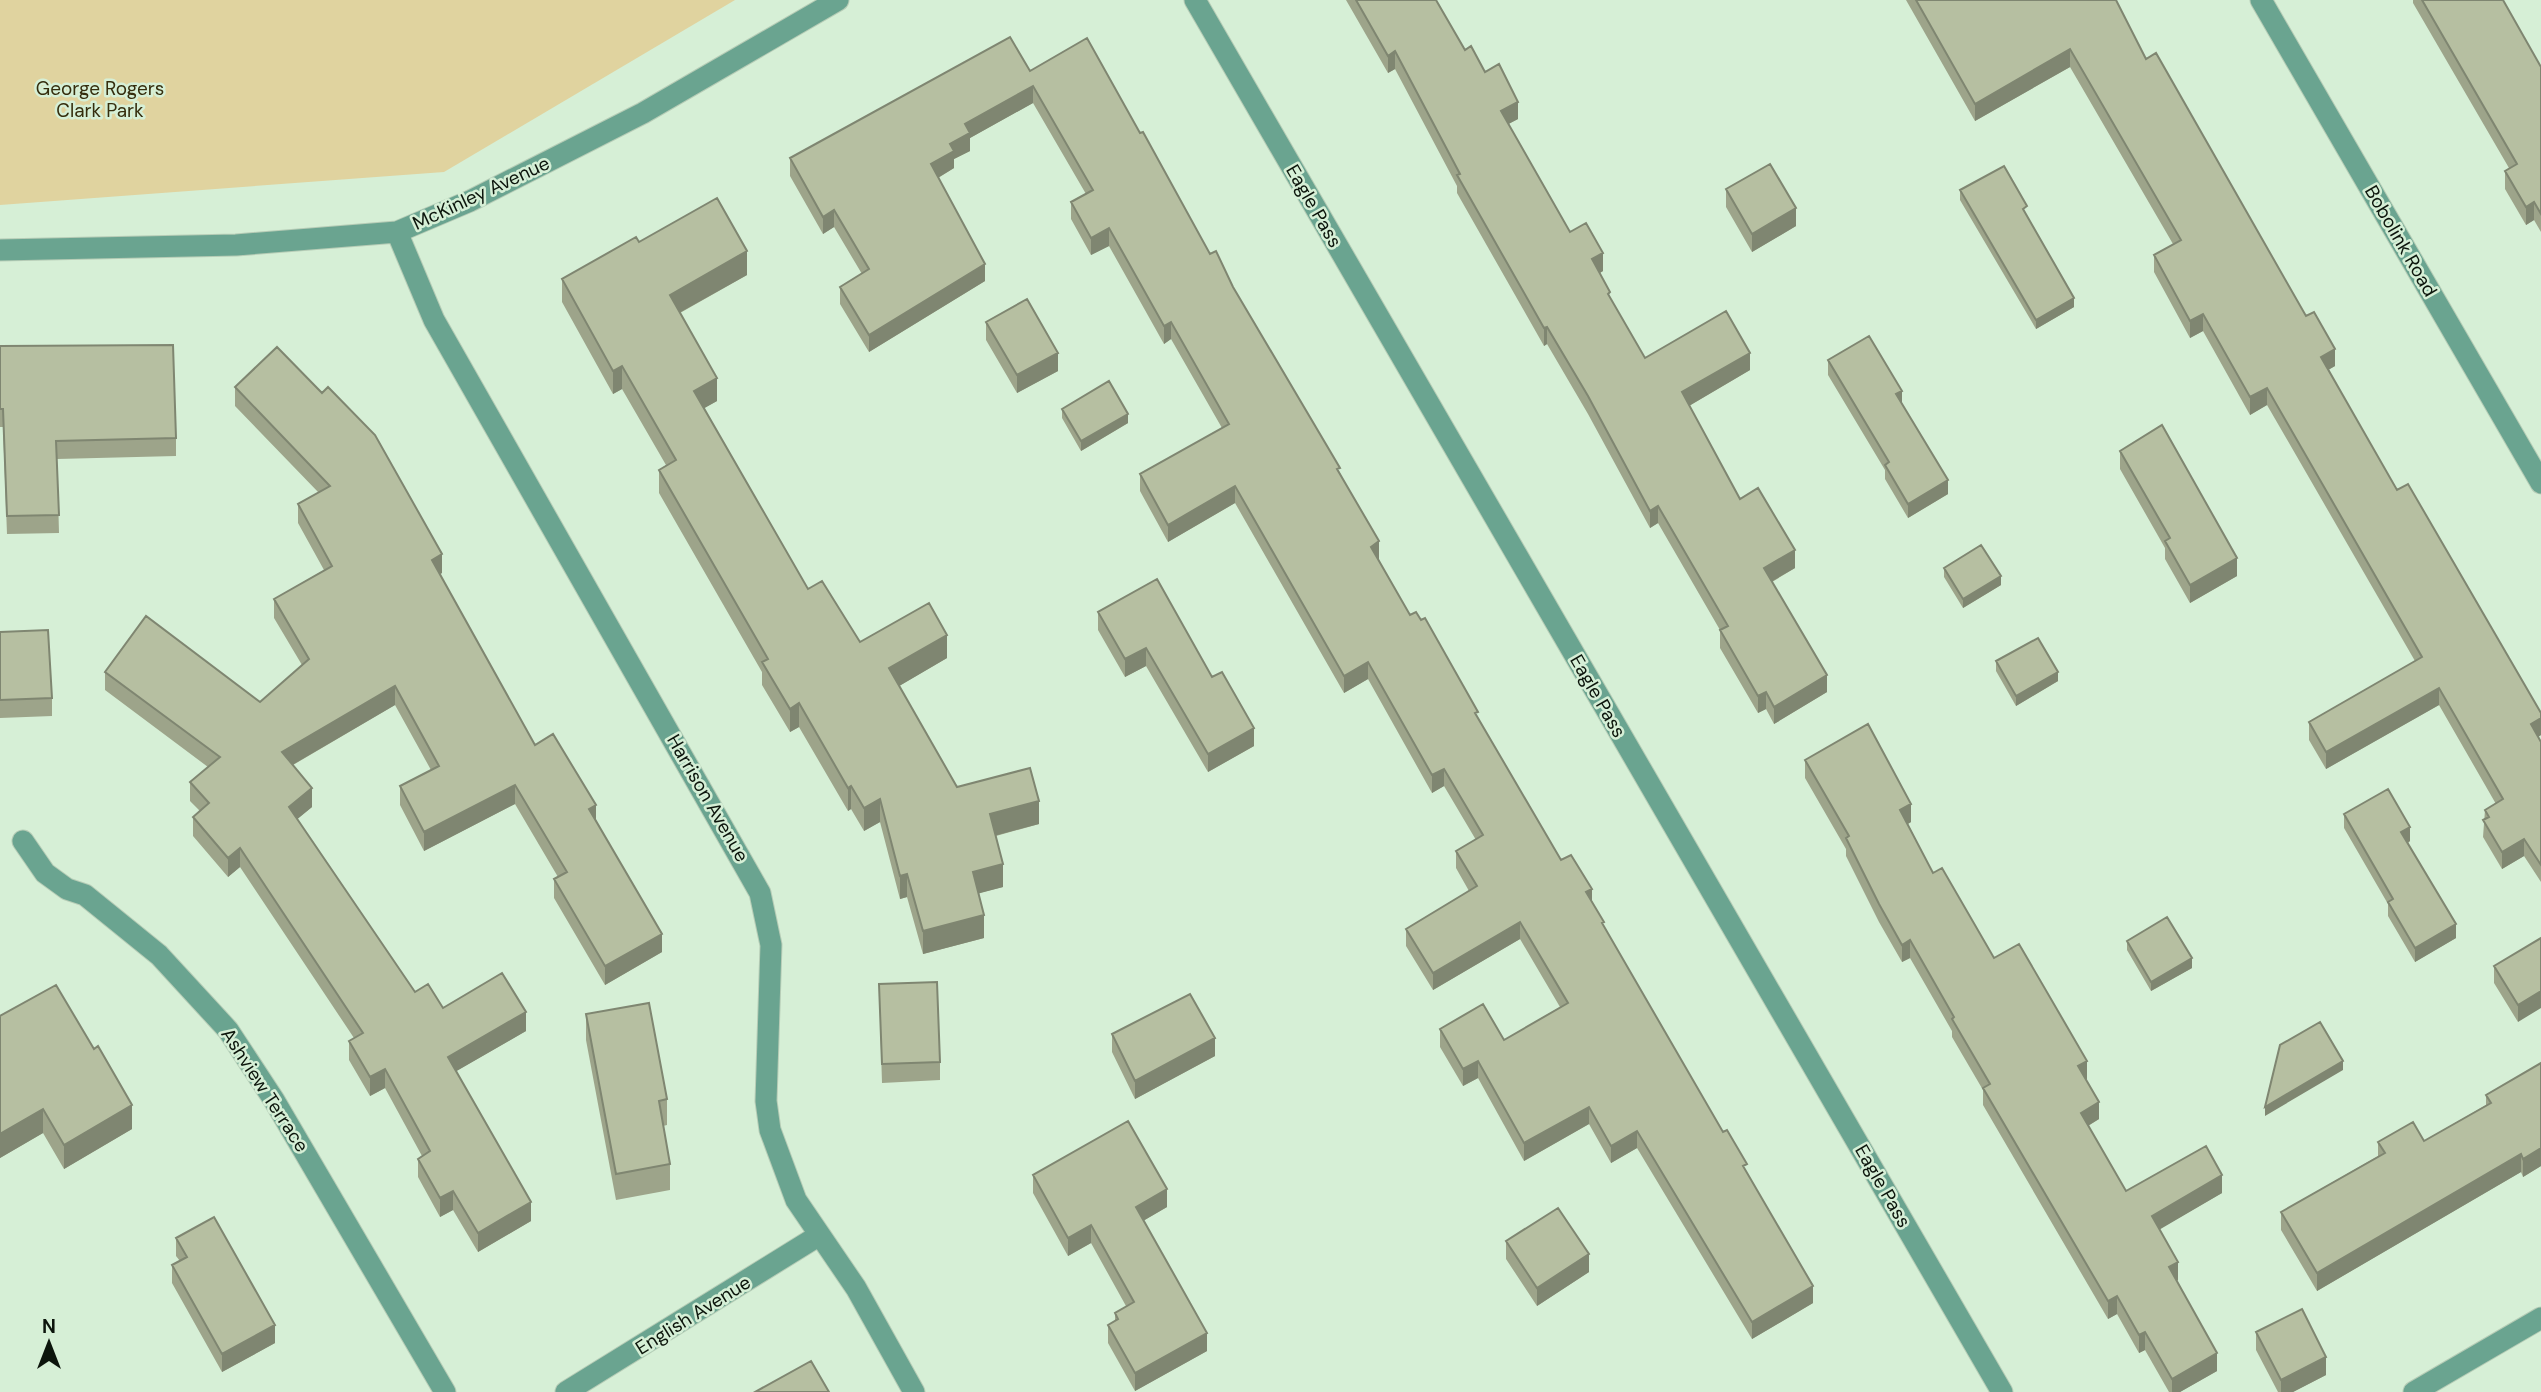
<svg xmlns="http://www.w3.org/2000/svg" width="2541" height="1392" font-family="'DM Sans',sans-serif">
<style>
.green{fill:#e0d39f}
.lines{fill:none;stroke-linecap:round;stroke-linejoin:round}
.street-casing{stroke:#b6ccb6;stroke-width:23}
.street{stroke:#6aa490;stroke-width:21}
.wall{fill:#9da48a}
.shaded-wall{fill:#7f8671}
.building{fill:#b6bfa1;stroke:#7f8671;stroke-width:2}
.labels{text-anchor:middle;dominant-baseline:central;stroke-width:5;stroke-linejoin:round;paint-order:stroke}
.park-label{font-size:19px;fill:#352d0d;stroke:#d6efd6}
.street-label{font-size:19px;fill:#0c150c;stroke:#d6efd6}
</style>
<rect width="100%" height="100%" fill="#d6efd6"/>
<path class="green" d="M0,0H735L444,172L0,205Z"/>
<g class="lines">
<g class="street-casing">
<path id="street" d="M1195,0L2002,1392
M2261,0L2541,483
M397,232L434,320L760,893L771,945L766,1101L770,1130L796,1200L856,1288L914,1392
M0,250L236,245L397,232L470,201L643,113L838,0
M23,841L45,873L67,889L85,895L159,955L228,1030L274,1100L445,1392
M566,1392L818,1236
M2414,1392L2541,1318"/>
</g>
<use href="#street" class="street"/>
</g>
<path class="wall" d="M1346,0H1436L1465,50L1485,72L1518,119L1508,124L1570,232L1603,271L1600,273L1610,298L1645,358L1750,370L1689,406L1740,499L1795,568L1772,582L1827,692L1774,724L1766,709L1758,713L1720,648V630L1658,523L1650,528L1588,414L1547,344L1544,346L1457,193V186L1395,69L1388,73Z
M1906,0H2116L2146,59L2335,366L2328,370L2397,490L2541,713V735L2538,737L2541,742V882L2524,856L2502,869L2483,837L2485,810L2496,804L2439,705L2326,769L2309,740V722L2415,661L2267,405L2250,415L2203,331L2190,338L2154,272V255L2173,244L2070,67L1975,121Z
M2413,0H2503L2541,67V232L2534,220L2526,225L2505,189V171L2509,168L2413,3Z
M1030,71L1140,133L1210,254L1233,287L1340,473L1379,559H1378L1410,615L1478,718L1561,860L1592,901L1604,927L1747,1173L1813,1303L1752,1339L1637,1148L1611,1163L1589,1124L1524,1161L1478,1078L1463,1086L1440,1047V1029L1504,1040L1560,1007L1520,939L1433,990L1406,946V929L1469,891L1456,868V851L1476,840L1444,786L1432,793L1368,679L1344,693L1235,503L1168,542L1140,491V474L1222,428L1171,339L1164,344L1109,246L1091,255L1071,219V202L1086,194L1033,103L970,138V151L954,159V168L938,178L985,281L869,352L840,304V287L862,274L834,227L823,234L790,176V158Z
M1726,189L1796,226L1752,252L1726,207Z
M1960,190L2027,216L2074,307L2036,329L1960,200Z
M639,242L747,275L680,313L717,401L704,408L808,589L860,642L947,658L899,686L957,787L1039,824L996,836L1003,887L979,893L984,938L923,954L907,897L900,899L880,822L864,831L851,809L848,811L799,727L790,732L762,685V672L659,493V470L666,465L622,389L613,394L562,302V279Z
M986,322L1058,371L1017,393L986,340Z
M0,346L176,438V456L57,459L59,533L7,534L3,427H0Z
M1828,360L1902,403L1948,494L1908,518L1885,479V470L1828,375Z
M235,387L442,573L440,574L535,745L596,820L662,952L605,985L554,898V879L558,877L515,804L424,851L400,805V786L431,770L395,705L293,765L312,807L297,819L415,992L443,1008L526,1031L456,1071L531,1221L478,1252L453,1210L440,1217L418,1177V1159L422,1156L385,1088L370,1096L349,1060V1041L354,1038L240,867L228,877L193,836V817L200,811L190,801V782L208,767L105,690V672L260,702L302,665L274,618V599L324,570L298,523V504L319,493L235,406Z
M1062,409L1128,423L1081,451L1062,418Z
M2120,451L2237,576L2190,603L2165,559V548L2120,469Z
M1944,568L2001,585L1963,608L1944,577Z
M1098,612L1212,677L1254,746L1208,772L1146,666L1125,677L1098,630Z
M0,632L52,698V716L0,718Z
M1996,661L2058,681L2016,706L1996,671Z
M1805,760L1911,822L1908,824L1933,873L1994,958L2087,1079H2086L2099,1119L2088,1126L2126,1191L2222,1193L2159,1229L2178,1280L2177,1281L2217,1371L2180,1392H2169L2145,1350L2139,1353L2117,1314L2108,1319L1983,1105V1090L1952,1037V1031L1910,958L1902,962L1879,922L1846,856V849L1805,778Z
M2344,814L2410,841L2408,843L2456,938L2415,962L2388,916V904L2344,828Z
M2541,938L2518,1022L2494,983V966Z
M2127,941L2192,968L2151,991L2127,950Z
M879,984L940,1062V1080L882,1083Z
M586,1014L667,1099V1125L663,1126L670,1164V1190L616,1200L586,1040Z
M0,1016L132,1129L64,1169L43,1133L0,1158Z
M1112,1034L1215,1056L1135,1099L1112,1052Z
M2541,1063V1166L2523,1177L2521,1172L2317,1291L2281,1230V1212L2378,1156V1142L2424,1141L2486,1105V1095Z
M1033,1175L1167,1207L1143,1221L1207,1351L1135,1391L1108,1343V1325L1115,1321V1313L1126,1306L1091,1243L1068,1256L1033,1193Z
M176,1238L275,1343L222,1372L172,1283V1265L180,1261L176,1256Z
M1506,1241L1589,1272L1537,1306L1506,1259Z
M2256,1332L2326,1375L2293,1392H2278L2256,1350Z"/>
<path class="shaded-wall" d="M2070,49V67L1975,121V104Z
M1395,51V69L1388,73V56Z
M1033,86V103L970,138V151L954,159V168L931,182V164L950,144L965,124Z
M1518,102V119L1501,128V111Z
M2534,202V220L2526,225V207Z
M1796,208V226L1752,252V234Z
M834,210V227L823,234V217Z
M1109,228V246L1091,255V238Z
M747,251V275L670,318V295Z
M1603,253V271L1592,277V259Z
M985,264V281L869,352V335Z
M2074,298V307L2036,329V320Z
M2203,314V331L2190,338V321Z
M1171,322V339L1164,344V326Z
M1547,327V344L1544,346V328Z
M2335,349V366L2321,374V357Z
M1058,353V371L1017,393V375Z
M1750,353V370L1682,410V392Z
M622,366V389L613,394V371Z
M717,378V401L694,414V391Z
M2267,388V405L2250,415V397Z
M1902,391V406L1896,394Z
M1128,414V423L1081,451V441Z
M1948,480V494L1908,518V504Z
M1235,486V503L1168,542V525Z
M1658,506V523L1650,528V511Z
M1379,541V559L1371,564V547Z
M1795,550V568L1764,586V568Z
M442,554V573L432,578V560Z
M2237,558V576L2190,603V585Z
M2001,576V585L1963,608V599Z
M947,635V658L889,692V668Z
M1146,648V666L1125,677V659Z
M1368,662V679L1344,693V676Z
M2058,672V681L2016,706V696Z
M1827,675V692L1774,724V707Z
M395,686V705L282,771V752Z
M2439,688V705L2326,769V752Z
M1766,692V709L1758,713V696Z
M799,703V727L790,732V709Z
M2541,718V735L2531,741V724Z
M1254,728V746L1208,772V754Z
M1444,769V786L1432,793V775Z
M515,785V804L424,851V832Z
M851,786V809L848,811V788Z
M312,788V807L289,826V807Z
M880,799V822L864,831V808Z
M1039,801V824L990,837V814Z
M1911,804V822L1900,828V810Z
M596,805V824L589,809Z
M2410,827V841L2401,846V832Z
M2524,839V856L2502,869V852Z
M240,848V867L228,877V858Z
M1003,864V887L973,895V872Z
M907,874V897L900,899V876Z
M1592,889V906L1586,892Z
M984,915V938L923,954V931Z
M1520,922V939L1433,990V973Z
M2456,924V938L2415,962V948Z
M662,934V952L605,985V966Z
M1910,940V958L1902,962V945Z
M2192,958V968L2151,991V982Z
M2541,991V1008L2518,1022V1005Z
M526,1012V1031L448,1076V1057Z
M1215,1038V1056L1135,1099V1081Z
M1478,1061V1078L1463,1086V1069Z
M2087,1061V1079L2078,1084V1066Z
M2343,1061V1070L2265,1116V1107Z
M385,1069V1088L370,1096V1077Z
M2099,1102V1119L2081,1130V1113Z
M132,1105V1129L64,1169V1145Z
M1589,1107V1124L1524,1161V1143Z
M43,1109V1133L0,1158V1134Z
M1637,1131V1148L1611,1163V1146Z
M2541,1148V1166L2523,1177V1159Z
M2521,1154V1172L2317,1291V1273Z
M2222,1175V1193L2152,1234V1216Z
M1167,1189V1207L1136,1225V1207Z
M453,1191V1210L440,1217V1198Z
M531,1202V1221L478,1252V1233Z
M1091,1225V1243L1068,1256V1238Z
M1589,1254V1272L1537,1306V1288Z
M2178,1262V1280L2169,1285V1267Z
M1813,1286V1303L1752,1339V1322Z
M2117,1296V1314L2108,1319V1301Z
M275,1325V1343L222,1372V1354Z
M2145,1332V1350L2139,1353V1335Z
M1207,1333V1351L1135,1391V1373Z
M2217,1353V1371L2180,1392H2172V1379Z
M2326,1357V1375L2293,1392H2281V1380Z"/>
<path class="building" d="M1356,0H1436L1465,50L1471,46L1485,72L1499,64L1518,102L1501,111L1570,232L1586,223L1603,253L1592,259L1610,292L1608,294L1645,358L1726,311L1750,353L1682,392L1740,499L1758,488L1795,550L1764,568L1827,675L1774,707L1766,692L1758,696L1720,630L1728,626L1658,506L1650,511L1588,396L1547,327L1544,328L1457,175L1460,174L1395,51L1388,56Z
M1916,0H2116L2146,59L2156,53L2306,316L2314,312L2335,349L2321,357L2397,490L2408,484L2541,713V718L2531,724L2541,742V865L2524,839L2502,852L2483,820L2489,817L2485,810L2503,799L2439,688L2326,752L2309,722L2422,657L2267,388L2250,397L2203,314L2190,321L2154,255L2181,240L2070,49L1975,104Z
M2422,0H2503L2541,67V214L2534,202L2526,207L2505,171L2517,164Z
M1010,37L1030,71L1087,38L1140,133L1143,132L1210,254L1216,251L1233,287L1340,468L1337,469L1379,541L1371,547L1410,615L1416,612L1421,620L1425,618L1478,712L1475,713L1561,860L1571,855L1592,889L1586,892L1604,922L1602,923L1723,1132L1727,1130L1747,1164L1743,1166L1813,1286L1752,1322L1637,1131L1611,1146L1589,1107L1524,1143L1478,1061L1463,1069L1440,1029L1483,1004L1504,1040L1568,1003L1520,922L1433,973L1406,929L1477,886L1456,851L1483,835L1444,769L1432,775L1368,662L1344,676L1235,486L1168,525L1140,474L1229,424L1171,322L1164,326L1109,228L1091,238L1071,202L1093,190L1033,86L965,124L970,133L950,144L954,151L931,164L985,264L869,335L840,287L869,269L834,210L823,217L790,158Z
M1770,164L1796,208L1752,234L1726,189Z
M2004,166L2027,206L2023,209L2074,298L2036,320L1960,190Z
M717,198L747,251L670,295L717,378L694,391L808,589L822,581L860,642L929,603L947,635L889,668L957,787L1030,768L1039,801L990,814L1003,864L973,872L984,915L923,931L907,874L900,876L880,799L864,808L851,786L848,788L799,703L790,709L762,662L768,659L659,470L676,460L622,366L613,371L562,279L636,237L639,242Z
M1027,299L1058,353L1017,375L986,322Z
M1869,336L1902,391L1896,394L1948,480L1908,504L1885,465L1889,462L1828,360Z
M173,345L176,438L56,441L59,515L7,516L3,409H0V346Z
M277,347L322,393L328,387L375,435L442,554L432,560L535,745L553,734L596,805L589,809L662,934L605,966L554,879L567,872L515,785L424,832L400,786L439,766L395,686L282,752L312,788L289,807L415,992L428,984L443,1008L502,973L526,1012L448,1057L531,1202L478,1233L453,1191L440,1198L418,1159L430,1151L385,1069L370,1077L349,1041L363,1033L240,848L228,858L193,817L209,803L190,782L220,757L105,672L146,616L260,702L309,659L274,599L332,566L298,504L330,486L235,387Z
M1109,381L1128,414L1081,441L1062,409Z
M2162,425L2237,558L2190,585L2165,541L2170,538L2120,451Z
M1981,545L2001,576L1963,599L1944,568Z
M1157,579L1212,677L1222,672L1254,728L1208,754L1146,648L1125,659L1098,612Z
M48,630L52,698L0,700V632Z
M2038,638L2058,672L2016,696L1996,661Z
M1868,724L1911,804L1900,810L1933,873L1942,868L1994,958L2019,944L2087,1061L2078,1066L2099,1102L2081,1113L2126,1191L2206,1146L2222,1175L2152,1216L2178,1262L2169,1267L2217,1353L2172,1379L2145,1332L2139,1335L2117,1296L2108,1301L1983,1088L1990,1084L1952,1019L1954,1017L1910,940L1902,945L1879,904L1846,838L1849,836L1805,760Z
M2388,789L2410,827L2401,832L2456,924L2415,948L2388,902L2393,899L2344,814Z
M2167,917L2192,958L2151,982L2127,941Z
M2541,938V991L2518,1005L2494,966Z
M937,982L940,1062L882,1064L879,984Z
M56,985L94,1049L98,1046L132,1105L64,1145L43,1109L0,1134V1016Z
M1190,994L1215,1038L1135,1081L1112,1034Z
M649,1003L667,1099L659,1101L670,1164L616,1174L586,1014Z
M2320,1022L2343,1061L2265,1107L2280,1045Z
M2541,1063V1148L2523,1159L2521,1154L2317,1273L2281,1212L2385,1153L2378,1142L2413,1122L2424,1141L2491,1103L2486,1095Z
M1128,1121L1167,1189L1136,1207L1207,1333L1135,1373L1108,1325L1118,1319L1115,1313L1134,1302L1091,1225L1068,1238L1033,1175Z
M1558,1208L1589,1254L1537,1288L1506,1241Z
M214,1217L275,1325L222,1354L172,1265L187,1257L176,1238Z
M2302,1309L2326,1357L2281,1380L2256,1332Z
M811,1361L829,1392H755Z"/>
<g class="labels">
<g class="park-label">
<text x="100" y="88">George Rogers<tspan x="100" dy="22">Clark Park</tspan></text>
</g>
<g class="street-label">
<text transform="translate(481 193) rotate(-25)">McKinley Avenue</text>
<text transform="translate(1314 206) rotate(60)">Eagle Pass</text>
<text transform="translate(2401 241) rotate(60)">Bobolink Road</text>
<text transform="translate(1598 696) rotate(60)">Eagle Pass</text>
<text transform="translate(708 798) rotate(60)">Harrison Avenue</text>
<text transform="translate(265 1090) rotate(57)">Ashview Terrace</text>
<text transform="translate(1883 1186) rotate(60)">Eagle Pass</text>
<text transform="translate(693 1315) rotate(-32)">English Avenue</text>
</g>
</g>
<g transform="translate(49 1343)" stroke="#d6efd6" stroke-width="5" paint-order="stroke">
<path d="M0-5L12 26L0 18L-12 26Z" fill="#0c150c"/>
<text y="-10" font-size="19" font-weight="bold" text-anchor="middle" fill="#0c150c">N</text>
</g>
</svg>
